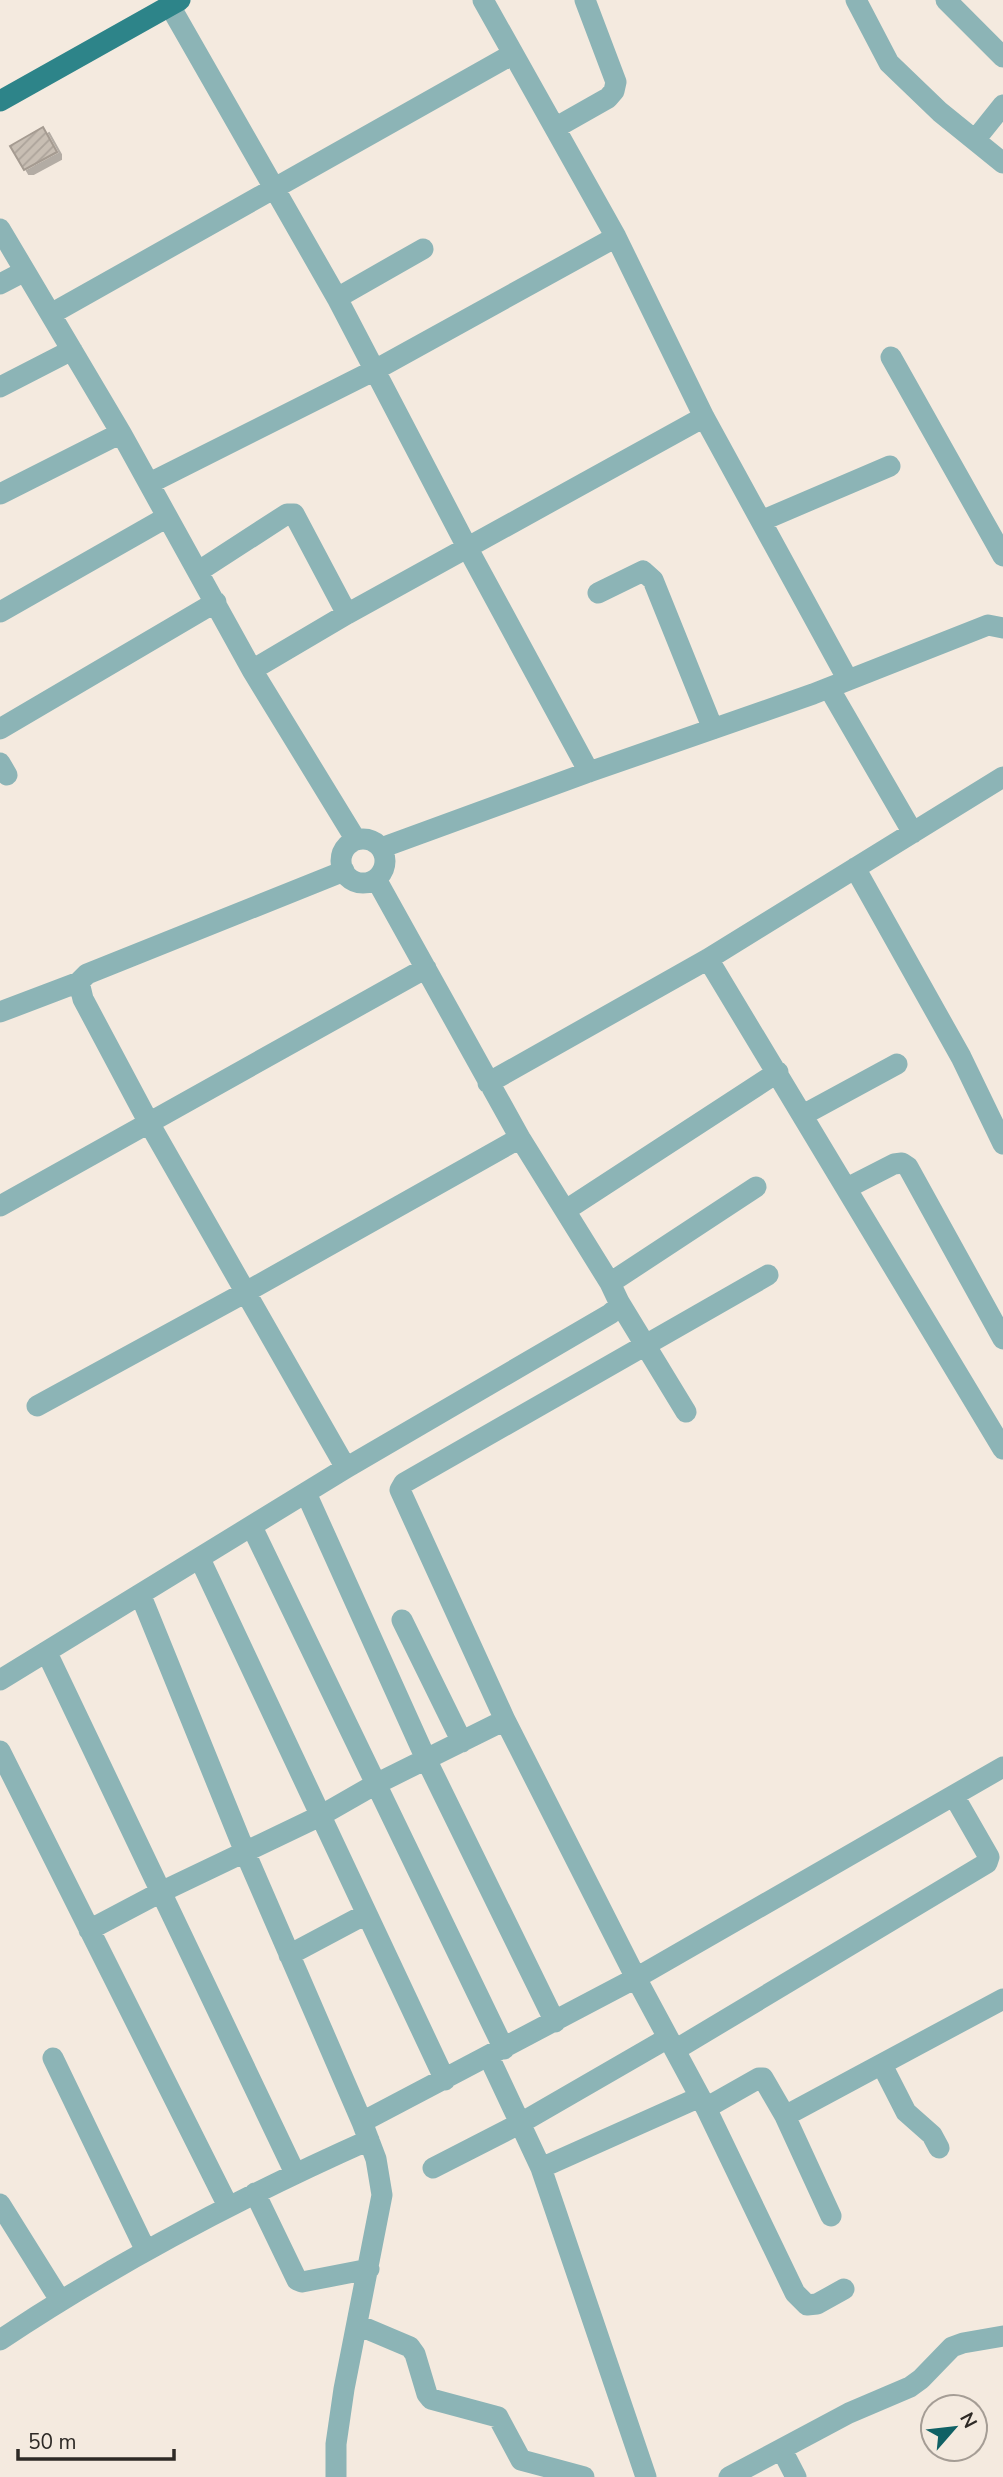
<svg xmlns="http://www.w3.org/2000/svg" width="1003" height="2477" font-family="'Nunito Sans',sans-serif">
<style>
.building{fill:url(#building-hatch);stroke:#a59b91;stroke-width:2;filter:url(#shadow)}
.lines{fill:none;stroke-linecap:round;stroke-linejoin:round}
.minor{stroke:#8cb4b6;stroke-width:21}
.major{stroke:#2d8489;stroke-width:21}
</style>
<defs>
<pattern id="building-hatch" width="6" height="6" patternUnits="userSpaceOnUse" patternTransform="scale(1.75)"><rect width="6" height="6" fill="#c8beb3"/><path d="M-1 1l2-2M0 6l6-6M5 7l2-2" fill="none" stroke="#aca39a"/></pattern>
<filter id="shadow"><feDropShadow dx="6" dy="6" stdDeviation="0" flood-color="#0004"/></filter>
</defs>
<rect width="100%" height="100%" fill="#f4eadf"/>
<path class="building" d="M43,127L57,152L24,170L10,146Z"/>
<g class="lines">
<path class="minor" d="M483,0L616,237L704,417L848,680
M856,0L889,63L940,112L1003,163
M946,0L1003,57
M170,6L337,298L467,547L589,772
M555,128L608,98L614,91L616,82L585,0
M975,140L1003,105
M0,229L121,433L252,670L356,840
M0,284L25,271
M337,298L423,249
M51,314L513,54
M891,357L1003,556
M0,387L72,350
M150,483L375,370L616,237
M0,494L121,433
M761,521L890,466
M199,571L287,514H294L347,614
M598,593L643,571L653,580L713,729
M0,612L167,517
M252,670L347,614L704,417
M829,688L913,833
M0,729L216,602
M0,763L7,775
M341 861a22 22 0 1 1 44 0a22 22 0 1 1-44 0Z
M381,848L589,772L813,694L988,625L1003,628
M855,868L961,1057L1003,1144
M344,871L87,974L79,982L83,999L149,1123L346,1468
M708,959L1003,1449
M0,1012L79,982
M488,1083L708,959L1003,777
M803,1115L897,1064
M847,1188L894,1164L902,1163L908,1167L1003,1339
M0,1206L426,968
M566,1210L778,1072
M768,1275L404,1483L400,1490L505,1720L636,1978L706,2108L795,2293L807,2305L817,2304L844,2289
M610,1283L756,1187
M619,1302L686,1412
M37,1406L246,1292L520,1138
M306,1493L426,1759L555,2022
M252,1527L504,2049
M200,1559L445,2080
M141,1596L245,1852L362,2122L376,2159L382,2195L344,2389L336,2444V2477
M402,1620L462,1742
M47,1653L295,2173
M0,1680L346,1468L610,1314L617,1308L619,1302L610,1283L520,1138L376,879
M0,1751L228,2206
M89,1930L161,1892L320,1816L376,1784L505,1720
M289,1955L366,1914
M675,2050L987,1863L989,1857L954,1796
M489,2057L541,2168L646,2477
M53,2058L146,2251
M882,2065L906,2112L932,2135L939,2148
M706,2108L759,2078H763L785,2116L831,2216
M785,2116L1003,1999
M362,2122L636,1978L1003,1767
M433,2168L519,2124L668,2038
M541,2168L700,2097
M255,2193L297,2280L302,2282L369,2269
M0,2204L60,2300
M358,2325L410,2347L415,2354L427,2394L431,2399L498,2417L521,2460L584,2477
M0,2340C117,2262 241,2197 369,2140
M782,2450L796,2477
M729,2477L849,2413L910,2387L921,2379L952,2347L963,2343L1003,2336"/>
<path class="major" d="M0,101L180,0"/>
</g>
<g transform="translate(954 2428) rotate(62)"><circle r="33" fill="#f4eadf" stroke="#a59d95" stroke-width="2"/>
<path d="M0-5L12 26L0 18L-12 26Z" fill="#106165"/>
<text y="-10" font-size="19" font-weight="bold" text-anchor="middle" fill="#2e2a26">N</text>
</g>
<path d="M18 2449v10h156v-10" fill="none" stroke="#2e2a26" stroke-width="3.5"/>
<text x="28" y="2449" font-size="21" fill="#2e2a26" stroke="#f4eadf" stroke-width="5" paint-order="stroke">50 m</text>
</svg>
